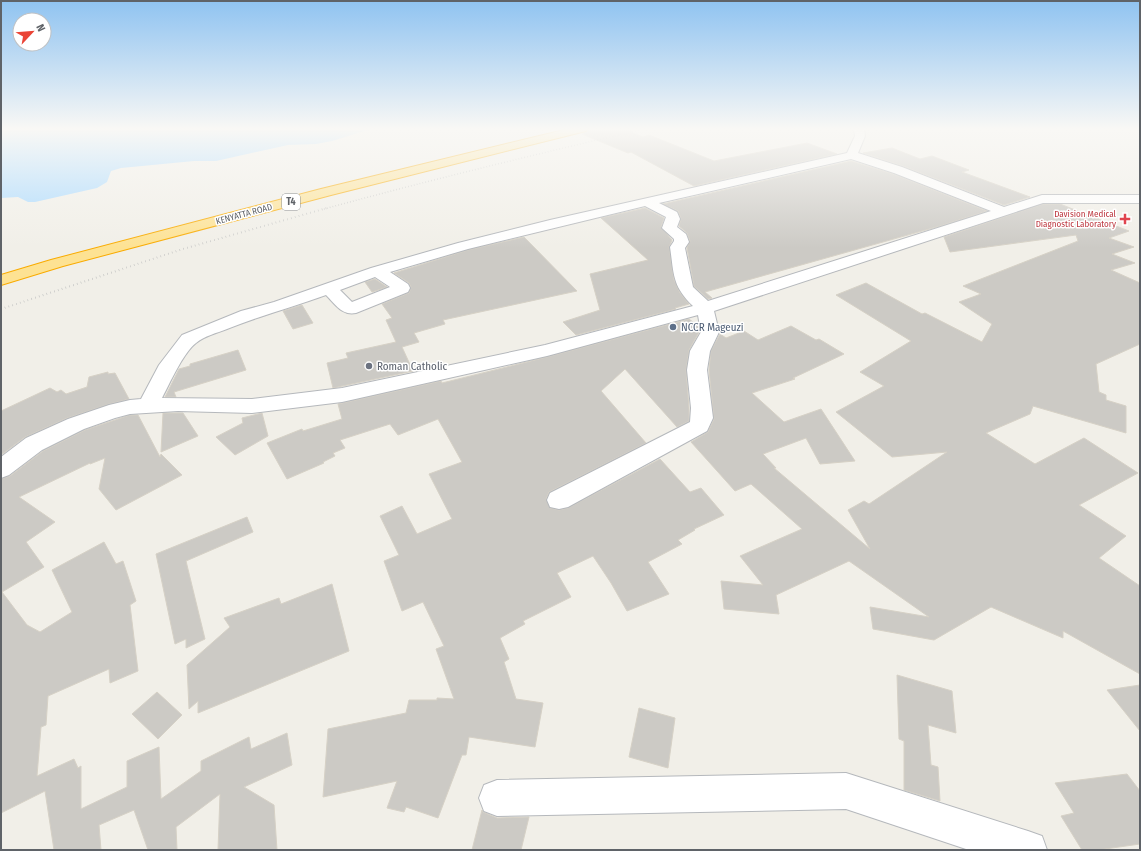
<svg xmlns="http://www.w3.org/2000/svg" width="1141" height="851" font-family="'Fira Sans Condensed',sans-serif">
<style>
.water{fill:#aadaff}
.building{fill:#cccac5;stroke:#d6d1c6}
.lines{fill:none;stroke-linecap:round;stroke-linejoin:round}
.minor-casing{stroke:#b5b8bc;stroke-width:2}
.highway-casing{stroke:#f9ab00;stroke-width:2}
.minor{fill:#fff;fill-rule:evenodd}
.highway{fill:#fde293;fill-rule:evenodd}
.rail-far1{stroke:#b6b7b8;stroke-width:1.5;stroke-dasharray:0.5 2.5;stroke-linecap:butt}
.rail{stroke:#b6b7b8;stroke-width:2;stroke-dasharray:0.5 3.5;stroke-linecap:butt}
.health-dot{fill:#e0444e;stroke:#fff;stroke-width:1.5}
.service-dot{fill:#5c6f8a;stroke:#fff;stroke-width:1.5}
.worship-dot{fill:#6b7280;stroke:#fff;stroke-width:1.5}
.labels{text-anchor:middle;dominant-baseline:central;stroke-width:3;stroke-linejoin:round;paint-order:stroke}
.far-street-label{font-size:9px;fill:#5f6368;stroke:#fff}
.far-health-label{font-size:9px;fill:#be3a42;stroke:#fff;text-anchor:end}
.shield{fill:#fff;stroke:#8f9295;stroke-width:1}
.shield-label{font-size:10px;font-weight:bold;fill:#5f6368}
.service-label{font-size:11px;fill:#4e5e75;stroke:#fff;text-anchor:start}
.worship-label{font-size:11px;fill:#5b616d;stroke:#fff;text-anchor:start}
</style>
<rect width="100%" height="100%" fill="#f1efe8"/>
<path class="water" d="M1,129H371L332,141L316,144L288,145L216,161H194L121,168L111,171L107,182L97,188L35,202H28L18,197L1,198Z"/>
<path class="building" d="M588,129H624L643,137L649,135L714,161L807,143L837,154L694,186L631,152L628,153L582,134L586,132Z
M892,148L920,159L932,156L969,170L962,172L1030,197L1004,205L903,166L863,153Z
M851,161L893,174L987,211L940,226L705,292L712,298L708,299L694,286L687,248L690,241L687,233L679,226L681,218L678,211L663,204Z
M1043,204H1060L1129,231L1109,238L1134,247L1112,254L1135,263L1111,270L1140,283V344L1096,364L1099,392L1106,395V400L1126,406V433L1033,406L1030,414L986,433L1035,464L1084,438L1138,473L1079,505L1126,536L1099,558L1140,586V674L1063,631V638L991,607L934,640L873,629L870,607L929,617L849,561L776,595L779,614L724,609L721,581L763,585L740,556L802,529L751,484L735,491L691,442L708,432L714,419L709,370L711,351L720,334L726,338L744,331L758,340L791,326L816,340L819,339L844,354L793,378L795,379L752,393L784,422L821,409L855,461L820,464L806,438L763,454L776,468H774L870,549L848,510L864,501L869,504L947,452L892,457L836,412L884,386L860,372L911,341L836,295L866,283L922,314L925,313L982,342L992,324L959,302L981,294L963,286L1078,241L1076,235L950,252L944,237Z
M645,208L664,218L661,227L672,240L669,247L674,280L680,293L689,304L675,308L676,309L576,335L563,322L600,310L590,274L648,260L601,218Z
M524,237L577,291L443,320L445,324L414,333L419,342L402,347L413,371L333,388L327,363L348,358L346,353L396,342L386,320L392,318L382,304L409,293L411,287L409,283L394,273L468,250Z
M375,279L387,287L372,292L365,282Z
M302,305L313,323L293,329L283,311Z
M689,319L699,327V332L689,350L686,370L689,408V421L677,427L625,369L601,391L646,443L549,492L546,499L550,508L559,510L568,508L660,459L690,492L701,488L724,515L694,529L695,530L678,540L682,544L648,562L669,594L627,611L611,583L593,556L557,573L571,597L523,621L525,624L500,638L509,659L504,662L516,699L543,703L535,747L469,737L466,755H462L438,818L406,807L404,812L387,808L397,781L323,797L328,729L406,713L409,700H437V698L454,699L436,649L444,646L423,602L402,611L384,561L399,555L380,516L402,506L417,534L452,519L429,474L462,462L438,419L398,435L390,424L340,440L345,448L333,453L335,456L323,462L324,463L287,479L267,443L302,429L303,431L342,419L338,404L441,381L442,383L547,357Z
M238,350L246,370L174,392L176,397H165L179,369L190,366V364Z
M108,372V374L115,373L129,399L109,404L67,418L25,437L1,455V411L50,388L57,392L61,390L66,394L87,387L89,377Z
M163,413H183L198,436L161,452Z
M262,413L268,436L235,455L216,437L243,423L242,418Z
M130,415H138L160,457L161,454L182,475L116,510L99,489L105,458L90,464V463L19,497L55,522L26,542L44,567L2,592L27,625L40,632L72,612L52,570L104,542L116,564L123,561L136,601L130,605L138,671L110,683L109,669L48,696L46,725L41,727L37,776L74,759L78,768L81,766V809L127,787V761L159,747L161,799L201,771V761L249,737L251,749L287,733L292,765L244,787L274,805L277,850H218L220,794L176,827L177,850H148L134,810L99,825L101,850H54L45,791L1,813V479L10,476L43,451L85,430Z
M247,517L253,532L186,561L205,639L186,648V639L175,644L156,554Z
M332,584L349,651L198,713V701L189,709L187,665L230,627L224,618L279,598L281,604Z
M897,675L952,691L956,733L928,725L931,765L938,767L940,801L904,790V741L899,739Z
M1140,685V731L1107,690Z
M157,692L182,715L158,739L132,714Z
M639,708L675,718L668,768L629,757Z
M1127,774L1140,791V844L1098,850H1082L1061,816L1074,813L1055,783Z
M482,810L483,812L497,818L529,817L521,850H472Z"/>
<g class="lines">
<g class="minor-casing">
<path id="minor" d="M854,129H864L865,136L858,153L902,167L1004,207L1042,195H1140V203H1043L714,311L719,332L710,351L707,370L713,418L707,431L568,507L559,509L550,507L547,500L550,493L690,422L691,408L687,370L690,351L701,332L698,315L547,356L342,402L252,413L178,411L130,414L115,418L84,429L42,450L9,475L1,478V457L26,438L68,419L109,405L130,400L141,399L159,365L182,335L241,311L274,302L371,268L458,243L550,220L847,153L855,136ZM851,159L894,173L991,211L708,301L693,287L685,248L689,242L686,234L677,227L680,219L677,212L659,203ZM645,206L666,217L662,228L674,239V241L670,247C674,274 672,286 693,306L545,345L342,388L252,399L162,398C170,383 183,353 196,343C204,336 217,333 227,329C259,316 293,307 326,295C335,304 342,316 356,313L408,292L410,288L408,284L390,272L468,249ZM375,277L390,287L352,302L340,290Z
M846,773L1028,831L1042,836L1047,850H969L846,809L497,816L484,811L479,798L484,785L497,780Z"/>
</g>
<g class="highway-casing">
<path id="highway" d="M568,129H587L586,131L331,195L63,266L1,285V275L51,260L321,189Z"/>
</g>
<use href="#minor" class="minor"/>
<use href="#highway" class="highway"/>
<path class="rail-far1" d="M324,209C430,180 537,154 644,129"/>
<path class="rail" d="M1,309L183,249L327,208"/>
</g>
<linearGradient id="sky" x2="0" y2="1"><stop stop-color="#8fc3f1"/><stop offset="0.52" stop-color="#f9f8f5"/><stop offset="1" stop-color="#f9f8f5" stop-opacity="0"/></linearGradient>
<rect width="1141" height="248" fill="url(#sky)"/>
<path class="health-dot" d="M1123 213h4v4h4v4h-4v4h-4v-4h-4v-4h4z"/>
<circle class="service-dot" cx="673" cy="327" r="4"/>
<circle class="worship-dot" cx="369" cy="366" r="4"/>
<g class="labels">
<g class="far-street-label">
<text transform="translate(244 214) rotate(-15)">KENYATTA ROAD</text>
</g>
<g class="far-health-label">
<text x="1116" y="214">Davision Medical<tspan x="1116" dy="10">Diagnostic Laboratory</tspan></text>
</g>
<rect class="shield" x="282" y="194" width="18" height="16" rx="3"/>
<g class="shield-label">
<text x="291" y="202">T4</text>
</g>
<g class="service-label">
<text x="681" y="327">NCCR Mageuzi</text>
</g>
<g class="worship-label">
<text x="377" y="366">Roman Catholic</text>
</g>
</g>
<rect width="1141" height="851" fill="none" stroke="#5f6368" stroke-width="4"/>
<g transform="translate(32 32) rotate(64)"><circle r="19" fill="#ffffff" stroke="#bfc1c3"/>
<path d="M0-3L7 15L0 10L-7 15Z" fill="#ea4335"/>
<text y="-6" font-size="11" font-weight="bold" text-anchor="middle" fill="#5f6368">N</text>
</g>
</svg>
